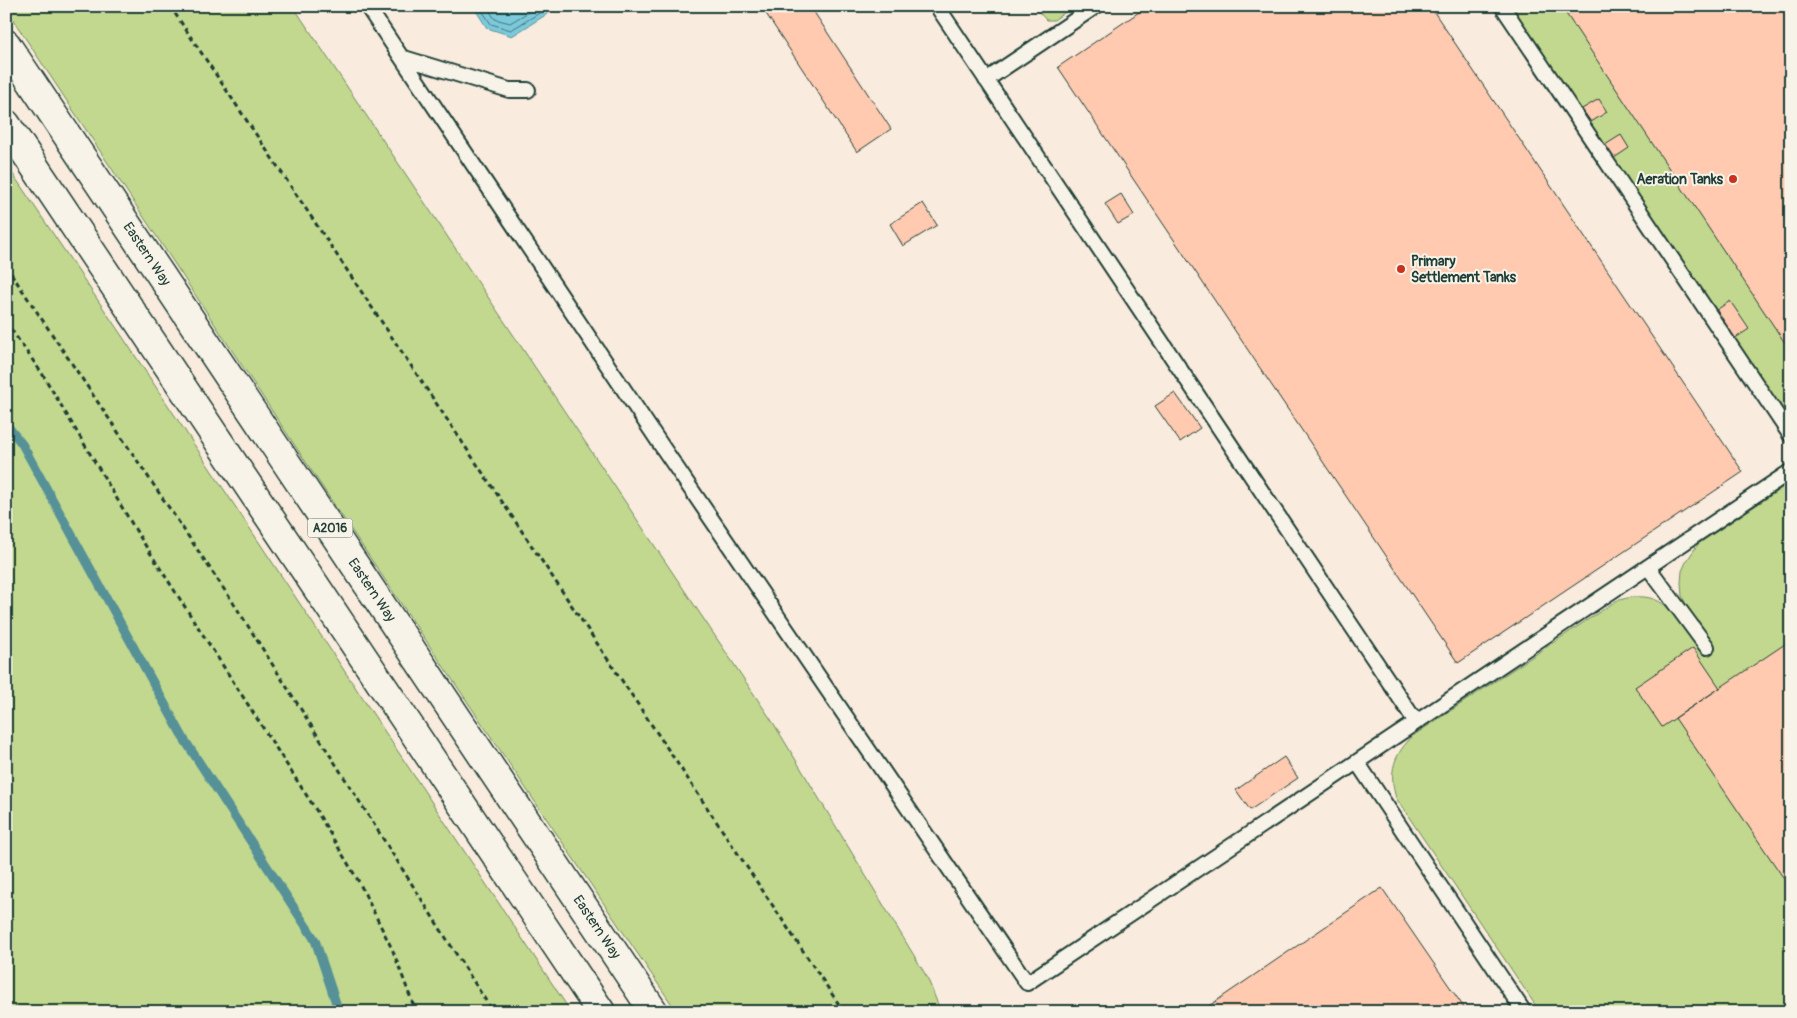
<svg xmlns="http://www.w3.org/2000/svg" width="1797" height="1018" font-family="Pangolin,sans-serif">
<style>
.green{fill:#c1d88e;stroke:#708a61}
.water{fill:#7cc9db;stroke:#579198}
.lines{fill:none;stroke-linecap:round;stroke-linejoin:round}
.shore{stroke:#447577;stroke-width:1}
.stream{stroke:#579198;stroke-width:9}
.building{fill:#ffcab0;stroke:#1f3d34}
.service-casing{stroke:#1f3d34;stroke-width:18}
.primary-casing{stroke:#1f3d34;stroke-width:31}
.path{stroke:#1f3d34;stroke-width:3;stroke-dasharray:5 4;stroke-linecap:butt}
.service{stroke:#f7f3e8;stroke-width:14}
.primary{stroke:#f7f3e8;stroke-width:28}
.poi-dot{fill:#c8321e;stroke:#f7f3e8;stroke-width:2}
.labels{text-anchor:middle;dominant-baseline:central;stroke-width:4;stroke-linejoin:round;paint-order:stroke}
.shield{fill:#f7f3e8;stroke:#60746a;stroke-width:1}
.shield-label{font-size:12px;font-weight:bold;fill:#1f3d34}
.poi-label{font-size:14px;font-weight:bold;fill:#1f3d34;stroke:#f7f3e8;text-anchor:end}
.street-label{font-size:14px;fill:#1f3d34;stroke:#f7f3e8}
</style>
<rect width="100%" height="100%" fill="#f9ebdd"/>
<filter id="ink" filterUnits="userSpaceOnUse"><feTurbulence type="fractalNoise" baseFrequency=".02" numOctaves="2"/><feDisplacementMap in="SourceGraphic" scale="10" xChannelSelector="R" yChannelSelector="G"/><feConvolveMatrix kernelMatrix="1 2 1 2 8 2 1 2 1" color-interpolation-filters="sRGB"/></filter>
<g filter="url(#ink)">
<path class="green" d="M6,6H293L774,724L927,977L941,1012H677L325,491L6,9Z
M1034,6H1074L1054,20H1046Z
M1512,6H1791V420L1784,414Z
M6,164L124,339L571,1012H6Z
M1791,482V1012H1540L1396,798C1388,771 1394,754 1414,735L1616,601C1669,584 1676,622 1703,654L1713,646L1687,607L1682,596L1681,583L1682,571L1686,562L1698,544Z"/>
<path class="water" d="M473,6H560L512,36L487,28Z"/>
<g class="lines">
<path class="shore" d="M479,6L491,24L511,30L551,6
M486,6L495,19L510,23L539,6"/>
<path class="stream" d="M6,424L22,444L184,739L315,940L339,1012"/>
</g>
<path class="building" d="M761,6H810L891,129L857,152Z
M1148,6H1430L1743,472L1458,663L1058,67Z
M1561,6H1791V352Z
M1599,99L1607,112L1591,122L1582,109Z
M1621,135L1629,148L1614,158L1605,145Z
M1121,194L1134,215L1118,224L1105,204Z
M923,203L937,225L903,246L890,224Z
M1730,301L1749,329L1734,339L1715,311Z
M1175,393L1200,428L1180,442L1155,406Z
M1791,640V889L1675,718Z
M1693,648L1720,688L1662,727L1635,687Z
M1284,757L1298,778L1250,810L1236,790Z
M1382,888L1467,1012H1200Z"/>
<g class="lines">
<g class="service-casing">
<path id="service" d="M367,6L663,448L1027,983L1791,471
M937,6L1416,722
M1502,6L1791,436
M401,57L509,90H528
M986,80L1096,6
M1648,567L1707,647
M1357,762L1524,1012"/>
</g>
<g class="primary-casing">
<path id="primary" d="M6,44L654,1012
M6,124L601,1012"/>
</g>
<path class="path" d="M170,6L844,1012
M6,266L236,607L493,1012
M6,322L43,375L138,534L316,810L359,882L393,951L416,1012"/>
<use href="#service" class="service"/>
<use href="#primary" class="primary"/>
</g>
</g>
<g class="poi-dot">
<circle cx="1733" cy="179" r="5"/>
<circle cx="1401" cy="269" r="5"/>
</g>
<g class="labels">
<rect class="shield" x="307.5" y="518.5" width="45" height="19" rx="4"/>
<g class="shield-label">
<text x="330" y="528">A2016</text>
</g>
<g class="poi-label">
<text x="1723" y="179">Aeration Tanks</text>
<text x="1411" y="261" text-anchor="start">Primary<tspan x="1411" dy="16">Settlement Tanks</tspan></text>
</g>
<g class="street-label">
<text transform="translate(147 254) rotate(56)">Eastern Way</text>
<text transform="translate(372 590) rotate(56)">Eastern Way</text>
<text transform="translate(597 927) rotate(56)">Eastern Way</text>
</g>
</g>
<rect width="1797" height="1018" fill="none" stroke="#f7f3e8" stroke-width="25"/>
<rect x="12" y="12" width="1772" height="993" fill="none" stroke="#1f3d34" stroke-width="2" filter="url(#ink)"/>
</svg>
